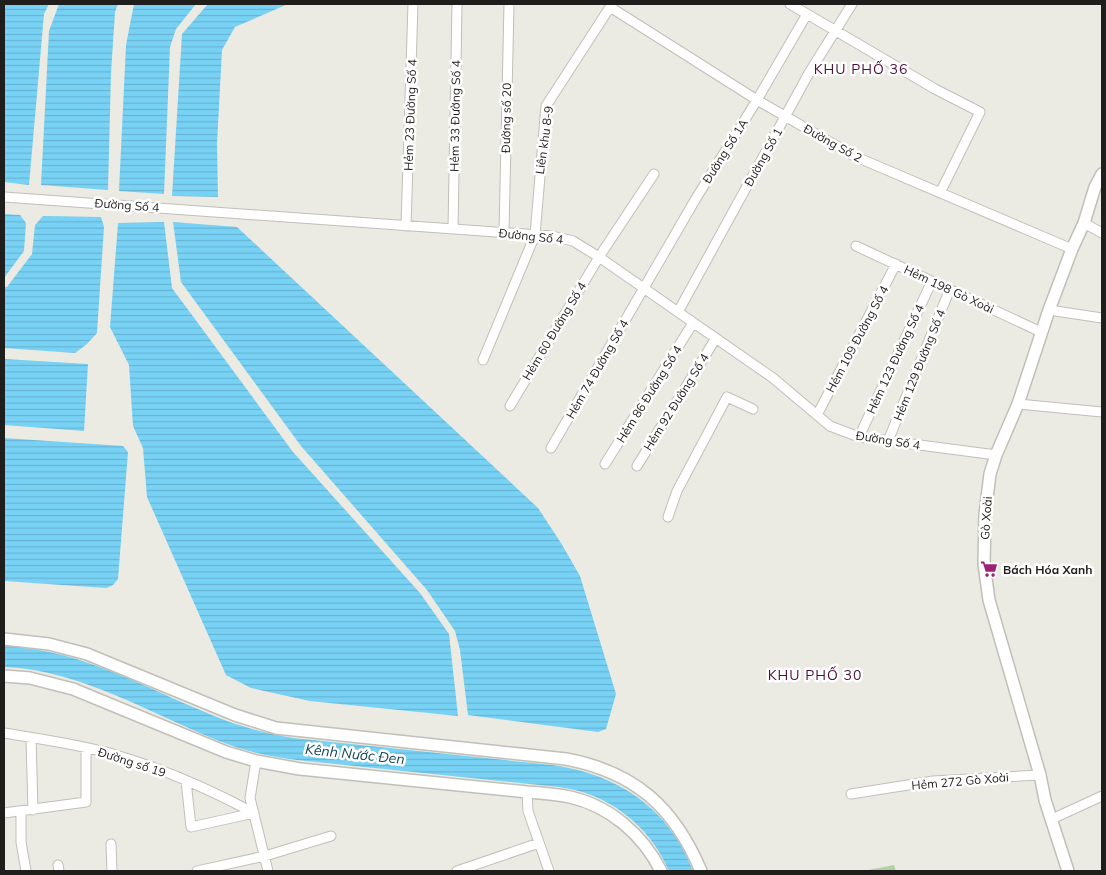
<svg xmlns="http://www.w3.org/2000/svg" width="1106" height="875" font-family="Mulish,sans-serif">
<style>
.pitch{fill:#afd3a3}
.water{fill:url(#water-rules)}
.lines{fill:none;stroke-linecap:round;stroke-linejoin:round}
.street-casing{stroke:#c0bfb8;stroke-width:11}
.secondary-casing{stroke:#c0bfb8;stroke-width:14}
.street{stroke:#fff;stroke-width:9}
.secondary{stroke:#fff;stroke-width:11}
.labels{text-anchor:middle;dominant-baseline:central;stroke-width:5;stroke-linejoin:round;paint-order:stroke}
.street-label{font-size:12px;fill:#1f1e1c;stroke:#fff}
.poi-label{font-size:12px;font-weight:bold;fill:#1f1e1c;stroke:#fff;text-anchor:start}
.neighbourhood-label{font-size:14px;letter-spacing:1px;fill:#4c1138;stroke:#fff}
.water-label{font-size:14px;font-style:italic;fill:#124759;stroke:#fff}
</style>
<defs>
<pattern id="water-rules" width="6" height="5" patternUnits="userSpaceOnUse" patternTransform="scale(1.25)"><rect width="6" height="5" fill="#78d2f5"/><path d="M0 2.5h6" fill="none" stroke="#67b4d1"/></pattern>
</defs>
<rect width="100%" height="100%" fill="#ebeae3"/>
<path class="pitch" d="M894,865L896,871H863Z"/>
<path class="water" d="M4,4H49L44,14L29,185L4,182Z
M59,4H118L115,12L111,73L108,190L41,185L49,31Z
M134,4H196L176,29L170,47L164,194L119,191L126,45Z
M208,4H288L235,27L222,50L217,144L218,197L172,196L182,34Z
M4,214L20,215L26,223L24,251L4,278Z
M43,216L101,217L104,227L97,333L87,344L75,353L4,348V287H7L32,254L35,225Z
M164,222L172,288L293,452L420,593L449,634L458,716L310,701L251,688L226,675L147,497L143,448L133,426L129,365L110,327L118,223Z
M173,222L237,227L538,508L561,543L580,576L616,694L606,729L598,732L468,715L460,650L455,631L427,590L301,446L181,282Z
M4,359L88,364L84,431L4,425Z
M4,438L123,446L128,452L118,579L113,585L106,588L4,581Z
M4,646C85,649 153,693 227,721C249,729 271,734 293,738L552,765C618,774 669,808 693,871H669C650,826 608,793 559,787L297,760C274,757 252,753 230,745C156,718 85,670 4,667Z"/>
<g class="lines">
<g class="street-casing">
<path id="street" d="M790,4L935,89L980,112L940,193
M610,7L757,100L854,156L1072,249
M4,197L552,236L573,241L599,257L773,378L830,426L859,437L996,455
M1084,223L1102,233
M406,226L413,4
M453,229L457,4
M504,233L509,4
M856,246L1041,332
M1049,310L1102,318
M678,312L809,73L852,4
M483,360L535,235L546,106L612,4
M1018,404L1102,412
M510,406L599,257L654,174
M817,415L896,264
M859,437L932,281
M888,441L950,289
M551,448L695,200L757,100L807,14
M605,464L693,323
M637,466L716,338
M668,517L677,491L727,397L753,409
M4,733C40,739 77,744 113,754C161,768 209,789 254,813
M31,738L33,810
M256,761L250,798L268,871
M186,781L191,827L254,813
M527,792L528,811L549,871
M851,794L933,781L1040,775
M21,812V842L26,871
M4,813L86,802V748
M1052,819L1102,796
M111,844L112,871
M58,865L59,871
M197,871L265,856L331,836
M457,871L539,843"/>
</g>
<g class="secondary-casing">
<path id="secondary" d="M4,639L49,644L87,654L235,715L276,728L566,759C635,772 674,807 701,871
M4,676L30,678L73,689L226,752L256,761L300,769L527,792C542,793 556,794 570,797C610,806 643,835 661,871
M1068,871L1045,800L1040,775L989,600L984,564L985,514L990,474L996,455L1018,404L1049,310L1072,249L1084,223L1095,187L1102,174"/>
</g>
<use href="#street" class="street"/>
<use href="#secondary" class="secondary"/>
</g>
<defs>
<g id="supermarket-bare" transform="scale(1.35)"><path d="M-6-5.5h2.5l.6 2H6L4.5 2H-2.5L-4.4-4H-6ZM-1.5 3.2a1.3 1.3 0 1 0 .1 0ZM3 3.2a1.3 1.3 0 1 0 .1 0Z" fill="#9e2176" stroke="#fff" stroke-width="2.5" paint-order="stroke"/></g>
</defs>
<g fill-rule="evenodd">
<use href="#supermarket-bare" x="989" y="569"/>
</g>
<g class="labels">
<g class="street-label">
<text transform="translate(410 115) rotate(-88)">Hẻm 23 Đường Số 4</text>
<text transform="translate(455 116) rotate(-89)">Hẻm 33 Đường Số 4</text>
<text transform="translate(506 118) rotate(-89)">Đường số 20</text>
<text transform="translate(544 140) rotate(-82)">Liên khu 8-9</text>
<text transform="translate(833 143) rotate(29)">Đường Số 2</text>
<text transform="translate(725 151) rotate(-58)">Đường Số 1A</text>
<text transform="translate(763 157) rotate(-61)">Đường Số 1</text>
<text transform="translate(127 205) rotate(4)">Đường Số 4</text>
<text transform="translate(531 236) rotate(6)">Đường Số 4</text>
<text transform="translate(949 289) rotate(25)">Hẻm 198 Gò Xoài</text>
<text transform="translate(554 331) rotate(-59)">Hẻm 60 Đường Số 4</text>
<text transform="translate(857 339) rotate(-62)">Hẻm 109 Đường Số 4</text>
<text transform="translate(895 359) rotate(-65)">Hẻm 123 Đường Số 4</text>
<text transform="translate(919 365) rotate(-68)">Hẻm 129 Đường Số 4</text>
<text transform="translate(597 369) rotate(-60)">Hẻm 74 Đường Số 4</text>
<text transform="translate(649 394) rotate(-58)">Hẻm 86 Đường Số 4</text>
<text transform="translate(676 402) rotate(-58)">Hẻm 92 Đường Số 4</text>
<text transform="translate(888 440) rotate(9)">Đường Số 4</text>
<text transform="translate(986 518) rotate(-86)">Gò Xoài</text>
<text transform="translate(132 762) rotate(18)">Đường số 19</text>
<text transform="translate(960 781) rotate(-5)">Hẻm 272 Gò Xoài</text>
</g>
<g class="poi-label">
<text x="1003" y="569">Bách Hóa Xanh</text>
</g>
<g class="neighbourhood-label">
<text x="861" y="69">KHU PHỐ 36</text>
<text x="815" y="675">KHU PHỐ 30</text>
</g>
<g class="water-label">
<text transform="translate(355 754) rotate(6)">Kênh Nước Đen</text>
</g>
</g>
<rect width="1106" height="875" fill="none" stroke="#1f1e1c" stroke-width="10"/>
</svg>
